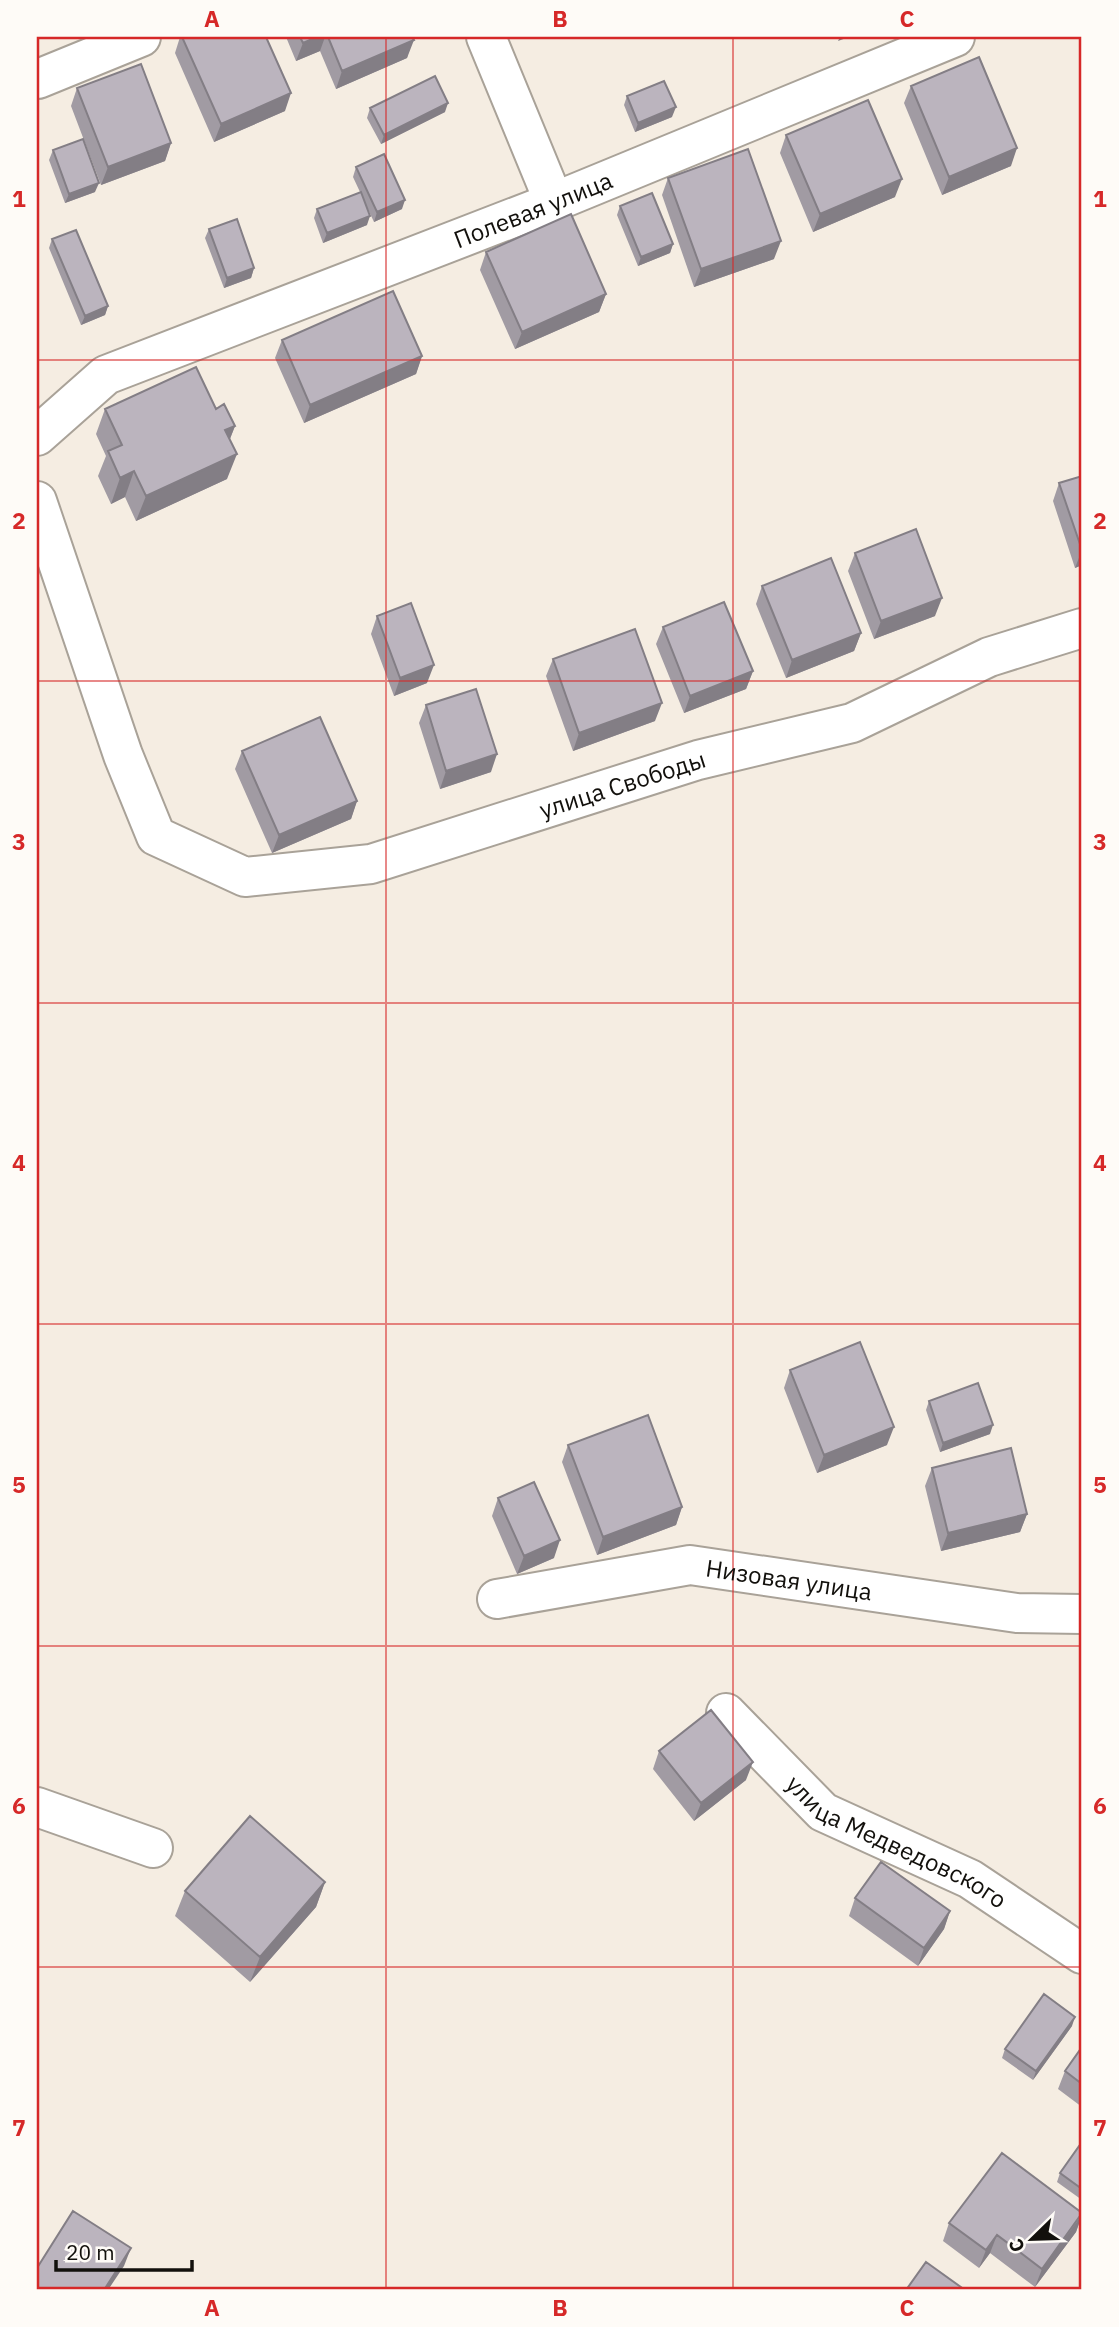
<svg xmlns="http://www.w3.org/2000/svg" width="1119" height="2327" font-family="'IBM Plex Sans',sans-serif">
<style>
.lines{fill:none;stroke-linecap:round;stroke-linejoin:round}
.minor-casing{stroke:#a9a298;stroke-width:42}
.minor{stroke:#fff;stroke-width:38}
.wall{fill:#a19ba3}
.shaded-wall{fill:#837e85}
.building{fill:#bbb4be;stroke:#837e85;stroke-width:2}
.grid{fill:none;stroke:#d62828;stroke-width:2;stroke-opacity:0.55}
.labels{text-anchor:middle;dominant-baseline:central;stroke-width:5;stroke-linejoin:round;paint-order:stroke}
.street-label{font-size:24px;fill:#12100c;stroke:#fefbf7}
.neatline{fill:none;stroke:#d62828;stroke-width:2.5}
.grid-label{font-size:23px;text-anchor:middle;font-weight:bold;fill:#d62828}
</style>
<rect width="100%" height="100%" fill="#f5ede2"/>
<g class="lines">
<g class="minor-casing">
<g id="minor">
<path d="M486,37L554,202"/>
<path d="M38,79L141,37"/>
<path id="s1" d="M37,436L106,375L554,202L955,37"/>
<path id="s2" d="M37,501L123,755L156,836L245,877L371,864L698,760L852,723L989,657L1082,628"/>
<path id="s3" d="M497,1599L690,1565L1017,1613L1082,1614"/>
<path id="s4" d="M726,1713L823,1812L970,1879L1082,1954"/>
<path d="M37,1807L153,1848"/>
</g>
</g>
<use href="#minor" class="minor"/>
</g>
<path class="wall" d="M180,37H266L285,111L214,142L175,53Z
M286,37H412L407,58L336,89L320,51L296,61Z
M911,86L1011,166L942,195L904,103Z
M77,88L171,143L165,161L101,185L71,106Z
M627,96L672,117L635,132L624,105Z
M370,108L445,112L381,144L367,118Z
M786,135L895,197L813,232L780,153Z
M53,150L95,192L65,203L49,160Z
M356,167L402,209L374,222L366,205L367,225L323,243L314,218L317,209L360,192L353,177Z
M668,178L774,259L694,287L662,195Z
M620,206L673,244L670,253L638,266L617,215Z
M209,229L254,268L251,278L224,288L205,238Z
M52,239L108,306L105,315L81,325L49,248Z
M486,252L606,294L599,312L515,349L480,270Z
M282,340L422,356L416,374L304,423L275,358Z
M105,409H216L235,426L230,439L227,479L136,521L125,497L111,504L98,476L106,456L96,434Z
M1082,476V565L1075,568L1053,501L1059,483Z
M855,553L935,616L874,639L848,571Z
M762,586L861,633L854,651L786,678L756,604Z
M377,616L427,683L394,696L371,634Z
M663,627L753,671L746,689L684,713L656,644Z
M553,659L655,721L573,751L546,676Z
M426,705L491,772L440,789L419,723Z
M242,751L357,801L351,819L272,853L235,769Z
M790,1370L887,1445L817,1473L784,1388Z
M929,1401L990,1434L940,1452L926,1410Z
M568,1445L682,1507L676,1525L597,1555L562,1462Z
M932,1468L1027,1514L1020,1532L941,1551L925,1486Z
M498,1498L554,1558L517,1574L492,1516Z
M659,1751L746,1780L694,1821L653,1769Z
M325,1882L316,1907L250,1982L175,1916L185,1891Z
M855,1898L950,1911L944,1929L918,1966L849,1916Z
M1072,2026L1033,2080L1002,2058L1005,2049Z
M1082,2047V2107L1058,2089L1065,2071Z
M1082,2142V2200L1057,2182L1060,2173Z
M1082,2215L1076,2232L1035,2287L990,2253L979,2268L943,2241L949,2223Z"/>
<path class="shaded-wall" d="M317,37H325L320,51L296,61L303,43Z
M840,37H849L838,41Z
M414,40L407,58L336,89L342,71Z
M291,93L285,111L214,142L221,124Z
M448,103L445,112L381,144L384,135Z
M676,107L672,117L635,132L638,123Z
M171,143L165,161L101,185L108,167Z
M1017,148L1011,166L942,195L949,177Z
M902,179L895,197L813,232L820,214Z
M99,183L95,192L65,203L69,194Z
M405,200L402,209L374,222L377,212Z
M370,216L367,225L323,243L327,233Z
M781,241L774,259L694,287L701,269Z
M673,244L670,253L638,266L641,257Z
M254,268L251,278L224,288L227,278Z
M606,294L599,312L515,349L522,332Z
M108,306L105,315L81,325L85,316Z
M422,356L416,374L304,423L310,405Z
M235,426L225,451V430Z
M237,454L227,479L136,521L146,496Z
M134,471L125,497L111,504L120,478Z
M1082,550V565L1075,568Z
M942,598L935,616L874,639L881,621Z
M861,633L854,651L786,678L792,660Z
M434,665L427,683L394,696L400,678Z
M753,671L746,689L684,713L690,696Z
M662,703L655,721L573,751L579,733Z
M497,754L491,772L440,789L446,771Z
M357,801L351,819L272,853L279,835Z
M993,1425L990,1434L940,1452L943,1443Z
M894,1427L887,1445L817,1473L824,1455Z
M682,1507L676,1525L597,1555L603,1537Z
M1027,1514L1020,1532L941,1551L948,1533Z
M560,1540L554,1558L517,1574L524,1556Z
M753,1762L746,1780L694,1821L701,1803Z
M325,1882L316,1907L250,1982L260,1957Z
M950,1911L944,1929L918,1966L924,1948Z
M1075,2017L1072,2026L1033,2080L1036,2071Z
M1082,2215L1076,2232L1035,2287L1042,2269Z
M997,2235L990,2253L979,2268L986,2250Z
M131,2248L124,2266L108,2290H104Z"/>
<path class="building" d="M182,37H266L291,93L221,124Z
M300,37H317L303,43Z
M328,37H412L414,40L342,71Z
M979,57L1017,148L949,177L911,86Z
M141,64L171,143L108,167L77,88Z
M435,76L448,103L384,135L370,108Z
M664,81L676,107L638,123L627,96Z
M868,100L902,179L820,214L786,135Z
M83,139L99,183L69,194L53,150Z
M748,149L781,241L701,269L668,178Z
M384,154L405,200L377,212L356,167Z
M361,192L370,216L327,233L317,209Z
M652,193L673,244L641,257L620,206Z
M571,214L606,294L522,332L486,252Z
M237,219L254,268L227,278L209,229Z
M76,230L108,306L85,316L52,239Z
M393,291L422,356L310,405L282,340Z
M196,367L216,409L224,404L235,426L225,430L237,454L146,496L134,471L120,478L108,451L122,445L105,409Z
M1082,476V550L1059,483Z
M916,529L942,598L881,621L855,553Z
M831,558L861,633L792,660L762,586Z
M724,602L753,671L690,696L663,627Z
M411,603L434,665L400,678L377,616Z
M635,629L662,703L579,733L553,659Z
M476,689L497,754L446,771L426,705Z
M320,717L357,801L279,835L242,751Z
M860,1342L894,1427L824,1455L790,1370Z
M978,1383L993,1425L943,1443L929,1401Z
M648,1415L682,1507L603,1537L568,1445Z
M1011,1448L1027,1514L948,1533L932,1468Z
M534,1482L560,1540L524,1556L498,1498Z
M711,1710L753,1762L701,1803L659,1751Z
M250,1816L325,1882L260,1957L185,1891Z
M881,1862L950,1911L924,1948L855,1898Z
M1044,1994L1075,2017L1036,2071L1005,2049Z
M1082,2047V2084L1065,2071Z
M1082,2142V2189L1060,2173Z
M1002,2153L1082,2213L1042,2269L997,2235L986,2250L949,2223Z
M73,2211L131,2248L104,2290H37V2268Z
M926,2262L965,2290H906Z"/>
<path class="grid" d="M386,37V2290M733,37V2290M37,360H1082M37,681H1082M37,1003H1082M37,1324H1082M37,1646H1082M37,1967H1082"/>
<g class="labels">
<g class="street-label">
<text stroke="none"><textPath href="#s1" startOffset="550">Полевая улица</textPath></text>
<text stroke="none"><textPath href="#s2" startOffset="844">улица Свободы</textPath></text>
<text stroke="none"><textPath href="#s3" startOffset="296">Низовая улица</textPath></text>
<text stroke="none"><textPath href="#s4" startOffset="217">улица Медведовского</textPath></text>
</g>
</g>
<rect width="1119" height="2327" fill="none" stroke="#fefbf7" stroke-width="77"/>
<g transform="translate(1032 2239) rotate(247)" stroke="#fefbf7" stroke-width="5" paint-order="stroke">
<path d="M0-5L12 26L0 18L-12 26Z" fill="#12100c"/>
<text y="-10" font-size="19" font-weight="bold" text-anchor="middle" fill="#12100c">С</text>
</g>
<path d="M56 2260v10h136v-10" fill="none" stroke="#12100c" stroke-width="3.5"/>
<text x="66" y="2260" font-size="21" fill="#12100c" stroke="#fefbf7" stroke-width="5" paint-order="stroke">20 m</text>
<rect x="38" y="38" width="1042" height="2250" class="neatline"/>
<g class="grid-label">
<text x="212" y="27">A</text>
<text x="560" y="27">B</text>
<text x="907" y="27">C</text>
<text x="19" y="207">1</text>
<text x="1100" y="207">1</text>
<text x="19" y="529">2</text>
<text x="1100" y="529">2</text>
<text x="19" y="850">3</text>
<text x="1100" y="850">3</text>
<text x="19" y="1171">4</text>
<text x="1100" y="1171">4</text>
<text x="19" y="1493">5</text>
<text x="1100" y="1493">5</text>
<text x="19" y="1814">6</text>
<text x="1100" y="1814">6</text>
<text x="19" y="2136">7</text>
<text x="1100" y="2136">7</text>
<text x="212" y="2316">A</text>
<text x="560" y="2316">B</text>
<text x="907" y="2316">C</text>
</g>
</svg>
